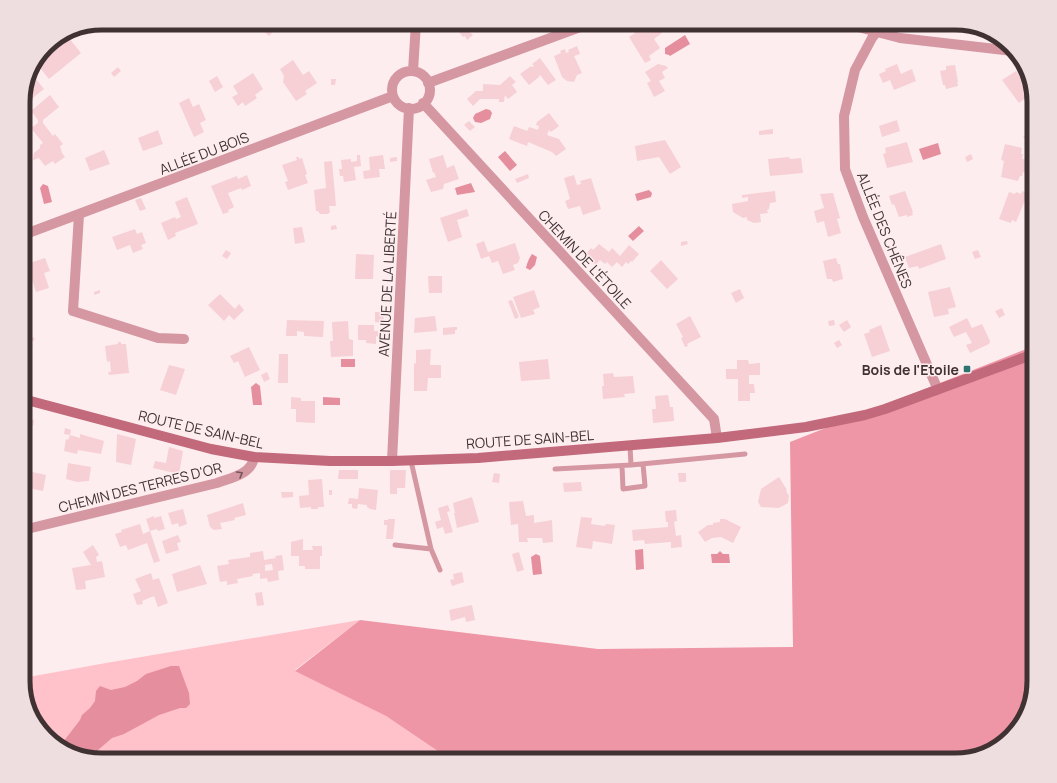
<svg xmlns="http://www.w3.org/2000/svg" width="1057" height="783" font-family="Manrope,sans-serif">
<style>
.green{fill:#ffc1ca}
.forest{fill:#ef96a6}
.water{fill:#e58e9d}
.building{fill:#f6d0d5;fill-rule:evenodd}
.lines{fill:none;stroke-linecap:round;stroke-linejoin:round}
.service{stroke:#d597a1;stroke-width:5}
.minor{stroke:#d597a1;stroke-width:10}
.secondary{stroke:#c2697b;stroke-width:10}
.oneway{stroke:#74555a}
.poi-dot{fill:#2a736e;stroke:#fdedef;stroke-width:1.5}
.labels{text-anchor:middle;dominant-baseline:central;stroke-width:3;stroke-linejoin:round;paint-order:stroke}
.street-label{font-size:14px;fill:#403133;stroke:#fdedef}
.poi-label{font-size:14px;font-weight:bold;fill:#403133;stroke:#fdedef;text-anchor:end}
.rim{fill:none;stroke:#403133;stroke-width:5}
</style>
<rect width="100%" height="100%" fill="#fdedef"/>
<path class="green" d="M360,620L295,670L386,716L451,760H102L54,743L31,716L23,686V678L106,663Z"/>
<path class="forest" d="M1034,346V681L1017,729L990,752L955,760H451L386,716L295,671L360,620L598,649L793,647L790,442Z"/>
<path class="water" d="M685,35L690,44L670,56L669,55L665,54V48Z
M486,109L490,110L492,113L490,119L481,123L475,122L473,118L475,114Z
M938,143L941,154L923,160L919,149Z
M505,151L517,165L510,171L498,157Z
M471,183L475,192L457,195L455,188Z
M43,184L48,186L52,202L44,204L40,188Z
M649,190L652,193L651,197L637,201L635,194Z
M639,226L644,231L633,241L628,236Z
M532,254L537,257L535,265L530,270L526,268C527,263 529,258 532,254Z
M341,359H355V367H341Z
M256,383L260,386L262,405H253L251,387Z
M323,397L340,398V405H323Z
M643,549L644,569L636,570L635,550Z
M720,551L723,554H729L730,563H712L711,554H717Z
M536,554L540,556L542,574L533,575L531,557Z
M171,666H179L189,693L190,704L186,708H180L159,715L124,734L112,738L91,756L60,746L80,720L82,715L90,708L95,701L96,691L100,686L111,690L125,687L137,681L146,674Z"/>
<path class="building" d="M257,23H272L277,27L269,36L261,29L263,27Z
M440,23H467L472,30L470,32L473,35L467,40L465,36L463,37L454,26L447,31Z
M640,23H656L662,33L654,39L660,48L649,56L651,60L645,63L629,37L635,33L631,28Z
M65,33L81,53L49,79L35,62L50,43Z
M577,46L580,54L574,56L582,73L577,75L574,82L567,81L562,77L554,56L561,53L560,51L565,49L566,53L569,52L568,50Z
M540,58L556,80L548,85L540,75L539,76V77L529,85L520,74L531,66L532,67L534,66L532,64Z
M293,60L303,75L309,71L317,83L305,91L307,94L296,101L283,82L284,76L280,69Z
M658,64L666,66L668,68L662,72L665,78L659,81L665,91L654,97L647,83L651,81L645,72Z
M897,64L901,74L912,69L916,81L894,90L890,80L883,83L879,74L886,71L885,69Z
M955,65L958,82H957L958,86L946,89L945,85H943L940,71L946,70V66Z
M118,67L121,71L114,77L111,73Z
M1016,71L1020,76L1022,74L1027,81L1024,83L1032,93L1019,103L1002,80Z
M253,73L263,89L255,95L257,98L245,106L243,102L238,106L232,97L238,94L233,86Z
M217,76L223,87L215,92L209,81Z
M510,76L516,82L512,85L517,92L508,99L505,95L504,102H499V99H480L473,106L467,99L476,91H483V84L500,85Z
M36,79L44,89L25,104L23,102V97L26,85L27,84L28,85Z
M331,79H336L335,85H331Z
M50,95L59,107L43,120V123L53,136L55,134L63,144L60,146L62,153L65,157L55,164L53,161L45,166L39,158L33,160L34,153L40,148V145L43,143L31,128L38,123V120L31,111Z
M189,98L193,107L199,104L206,120L200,123L204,132L194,137L179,103Z
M549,113L559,126L551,132L549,130L547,135L559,139L566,149L556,156L552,152L528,142L527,146L509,139L514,126L527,131L529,127L538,130L539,126L536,125L537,122Z
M897,120L900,131L882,137L879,126Z
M469,121L475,127L470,131L464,125Z
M1034,127V149L1023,137Z
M773,129V134L759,135V131Z
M158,130L163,144L143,151L138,138Z
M665,140L681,167L670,174L659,157L637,161L635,146Z
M907,142L913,162L887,168L883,154L886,153L885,148Z
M1005,144L1022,148L1021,154H1023L1022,159H1026L1025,166H1028L1026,173L1023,172L1022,176H1020L1018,181L1001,177L1004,161L1001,160Z
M104,150L110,164L90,171L85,158Z
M971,154L973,159L967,162L965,157Z
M357,155H360L361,166L354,167L356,180L344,182L343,176H340L339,169H342L341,160L351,159V162L357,161Z
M383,155L385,169H379L380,177L364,179L363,171L370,170L369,157Z
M443,155L447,168L454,165L459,179L444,184L443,189L431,192L426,180L436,177L434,172L433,173L429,159Z
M296,157H299V159L302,158L307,174L305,175L308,183L288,190L285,182L288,181L282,165L297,160Z
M397,157V161L390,162V158Z
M789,157L790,159L801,158L803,173L770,176L768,159Z
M332,161L336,206H329L330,212L328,214H320L318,211H316L314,190L326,188L324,162Z
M23,163H25L29,176L23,178Z
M528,174L529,178L517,183L515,179Z
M247,175L251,186L242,190L241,188L228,193L234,207L228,210L229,212L223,214L211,186L237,176L238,179Z
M574,175L577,185L581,184L580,181L591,178L601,209L583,215L580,206L568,209L565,201L570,199L564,178Z
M775,191L776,202L770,203L769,209L767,210L768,213L760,214L761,222L754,223L747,220V217L743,218L733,212L732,204L748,201V197L742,198V195Z
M905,191L913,212L912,213L913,215L907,217V215L899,217L894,204L892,205L889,196Z
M1022,191L1028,193L1016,222L1012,220L1011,223L999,219L1009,192L1015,194L1016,192L1021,194Z
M833,193L840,218L837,219L841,233L828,237L824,221L817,223L814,211L824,208L820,194Z
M187,197L198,224L175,233L176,236L168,240L161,223L175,217L176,219L181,217L175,202Z
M141,198L146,209L140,211L135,200Z
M467,209L469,216L457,220L462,237L448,242L440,218Z
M336,225L337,229L331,230V226Z
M302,227L305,242L295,244L293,228Z
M135,229L137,234L142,232L146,243L141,245L143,249L133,253L130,245L117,250L112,237Z
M484,241L488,252L515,243L520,258L518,263L513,265L515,270L503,274L498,261L492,263L489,256L481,259L476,244Z
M568,241L573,246L569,250L564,245Z
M687,241L688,244L681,246V242Z
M599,244L609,252L612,248L620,256L629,245L639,254L632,262L631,261L628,264L626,262L622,267L617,262L612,267L607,262L605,264L600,260L596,265L584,256L591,248L593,250Z
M941,244L946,259L919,269L918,266L909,268L905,257Z
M226,250L231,253L227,259L222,256Z
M978,250L981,257L975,259L972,252Z
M356,254L374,255L373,279H355Z
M45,258L50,271L44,273L49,288L36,292L27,264Z
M836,258L838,264H840L843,279L833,282L832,279H827L823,261Z
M661,260L678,279L667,289L650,271Z
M428,276H442V293H429Z
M950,287L956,307L948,309L949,314L934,317L928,292Z
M740,289L744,298L736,303L731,293Z
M100,290V293L94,295V292Z
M534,290L540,307L533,310L535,314L521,318L513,297Z
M220,294L235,309L239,304L244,310L234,320L229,315L224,321L208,305Z
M512,300L519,317L515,319L508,301Z
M1002,308L1005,315L999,318L995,311Z
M375,312H383L384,323L375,322Z
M435,316L437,331L414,333L415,318Z
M690,316L701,337L687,344L688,346L685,347L681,338L683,337L676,324Z
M967,318L972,328L982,324L990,341L989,344L970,353L966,345L972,343L966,332L954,337L949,327Z
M287,320L324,321L323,337L304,336V332L297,331V336H286Z
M834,320L835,325L829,326L828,321Z
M847,320L851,327L844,332L839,325Z
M348,321L349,339L353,340V356L331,357L330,341H333L332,322Z
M23,325L28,328L25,331L35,339L31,343L33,345L25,353L23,352Z
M358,325H374V331H378V337L376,336V344L366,343V340H358Z
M881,325L890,351L872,357L864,334L870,332L869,330Z
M454,327H457V330H455V334L443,335V328Z
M839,340L842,345L837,348L834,343Z
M118,342H121V344H126L129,373L109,375L108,372H111L110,361L107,362L105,346L118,344Z
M249,347L260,370L245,377L238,361L234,363L230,356Z
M431,349L430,365H441V378H428L427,391H414V364L416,363V350Z
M279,354H288V383H278Z
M548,359L550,379L521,381L519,362Z
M737,360H748L749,364L760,363V375H749V384H754L755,393H750V401H738V379H726V369H737Z
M169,365L185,369L176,395L160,390Z
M267,372L270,379L264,382L261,375Z
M613,373L614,377L633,376L635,393L624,394L625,397L603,399L602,386H604L603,374Z
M668,395L670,407H673L674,421L653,423L652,409H656L655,396Z
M291,397L301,398V401H315V423L296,422V409H291Z
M28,419L34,420L33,426L27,425Z
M65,428L71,430L70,435L80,438V434L104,441L101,454L78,450L77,454L64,451L66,439L68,440L70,435L64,434Z
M117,434L136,439L131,465L116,462Z
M169,447L183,451L179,474L153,468L155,461L166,463Z
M68,463L91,467L89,481L77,482L66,479Z
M23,470L46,475L43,491L23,487Z
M339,470H358V479H338Z
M390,470H406L405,488H397V494H390Z
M494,473L500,474L499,483L492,482Z
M678,473H686V482H679Z
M779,477L787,490L786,491L789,496L788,503L779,508L761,507L758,502L761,489Z
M322,479L324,507H318V509H311V507L300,508L299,496L309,495L308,480Z
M581,482L582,491L564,492L563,483Z
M359,488L378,490L376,510L370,509L367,507V505L358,504L357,509L352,508V504H348L349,498L358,499Z
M329,490H332V495H329Z
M281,492H293V497L282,498Z
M472,497L479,522L457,528L454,513H455L453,503Z
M523,501L526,516L534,515V523L552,520L553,542L543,543L542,538H527L528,542H519L518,524L511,525L509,502Z
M243,503L246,515L234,518L235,520L220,523L222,529L214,530L210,527L207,515Z
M448,505L450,511L447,512L453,532L445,534L443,527L437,529L435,522L441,520L438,508Z
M183,509L187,524L179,527L178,523L172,525L168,513Z
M676,510L677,521L674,522L676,536L681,535L682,547L671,548V542L645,544L644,540L633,541L632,530L668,527V522H666L665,511Z
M154,516V518L161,516L165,529L158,531L157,529L150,531L146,519Z
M581,517L592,518L591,524L605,526L606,524L615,525L612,544L593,541L592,549L576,547Z
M388,519H395L393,539H386L387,525H384V520H388Z
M720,519H725L741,527L733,543L721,537L712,538L705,542L698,532L708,525H713V523L720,522Z
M140,524L143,534L150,531L160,561L154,563L147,543L128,550L126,545L120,547L115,534L122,532L121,530Z
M178,535L181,542L177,543L179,550L166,554L162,541Z
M303,539V550H313L312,546H322V556H320V569H305V566H299V556H291V542Z
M93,545L99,555L96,557L97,562L102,561L105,577L85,581L86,589L76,590L72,568L91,565L83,552Z
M263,551L264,560L276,558L275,556L282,555L284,570L278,571L279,580L268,582L267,578L260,579V573L252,574L253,576L237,579L238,583L227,585V581L220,582L217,566L229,564L228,560L250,557V553ZM272,564L273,570L265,571V565Z
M519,552L524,570L517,572L512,554Z
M200,565L207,584L177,592L172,574Z
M462,572L464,582L452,586L450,580L454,579L453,574Z
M151,573L153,580L159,578L168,603L158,607L154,596L142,601L143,604L137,605L133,594L141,591L135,579Z
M262,592L264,605L257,606L255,593Z
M472,605L475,620L466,622L465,617L451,621L449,610Z"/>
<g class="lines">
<path class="service" d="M630,446L631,465
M411,461L431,549L440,570
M622,466L623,489L645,486L643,464
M555,469L631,465L745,454
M395,545L431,549"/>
<path class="minor" d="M843,23L900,38L1013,51
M884,23L872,38L855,70L844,116L845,169L863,217L938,390
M413,71L416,23
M392 90a19 19 0 1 1 38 0a19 19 0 1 1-38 0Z
M428,83L591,23
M423,103L714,419L717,438
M79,215L73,311L158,338L184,339
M23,235L393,96
M392,461L409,108
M23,530L217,483C231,478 252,474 254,457"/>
<path class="secondary" d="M23,399L211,449L254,457L330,461H392L478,458L717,438L806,427L865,415L885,409L1034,354"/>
</g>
<defs><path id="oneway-chevron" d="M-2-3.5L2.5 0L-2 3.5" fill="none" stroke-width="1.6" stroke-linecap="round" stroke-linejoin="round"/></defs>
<use class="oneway" href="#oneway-chevron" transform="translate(240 474) rotate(-30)"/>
<rect class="poi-dot" x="963" y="365" width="8" height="8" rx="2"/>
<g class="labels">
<g class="street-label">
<text transform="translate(204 153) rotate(-21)">ALLÉE DU BOIS</text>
<text transform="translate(885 230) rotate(68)">ALLÉE DES CHÊNES</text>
<text transform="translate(585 259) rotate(47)">CHEMIN DE L'ÉTOILE</text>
<text transform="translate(387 284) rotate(-87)">AVENUE DE LA LIBERTÉ</text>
<text transform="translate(201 429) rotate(13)">ROUTE DE SAIN-BEL</text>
<text transform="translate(530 439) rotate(-4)">ROUTE DE SAIN-BEL</text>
<text transform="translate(140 487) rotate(-14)">CHEMIN DES TERRES D'OR</text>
</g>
<g class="poi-label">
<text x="959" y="369">Bois de l'Etoile</text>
</g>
</g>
<path d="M0 0H1057V783H0ZM102 30H955A72 72 0 0 1 1027 102V681A72 72 0 0 1 955 753H102A72 72 0 0 1 30 681V102A72 72 0 0 1 102 30Z" fill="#eedee0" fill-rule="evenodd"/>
<path class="rim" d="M102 30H955A72 72 0 0 1 1027 102V681A72 72 0 0 1 955 753H102A72 72 0 0 1 30 681V102A72 72 0 0 1 102 30Z"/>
</svg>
